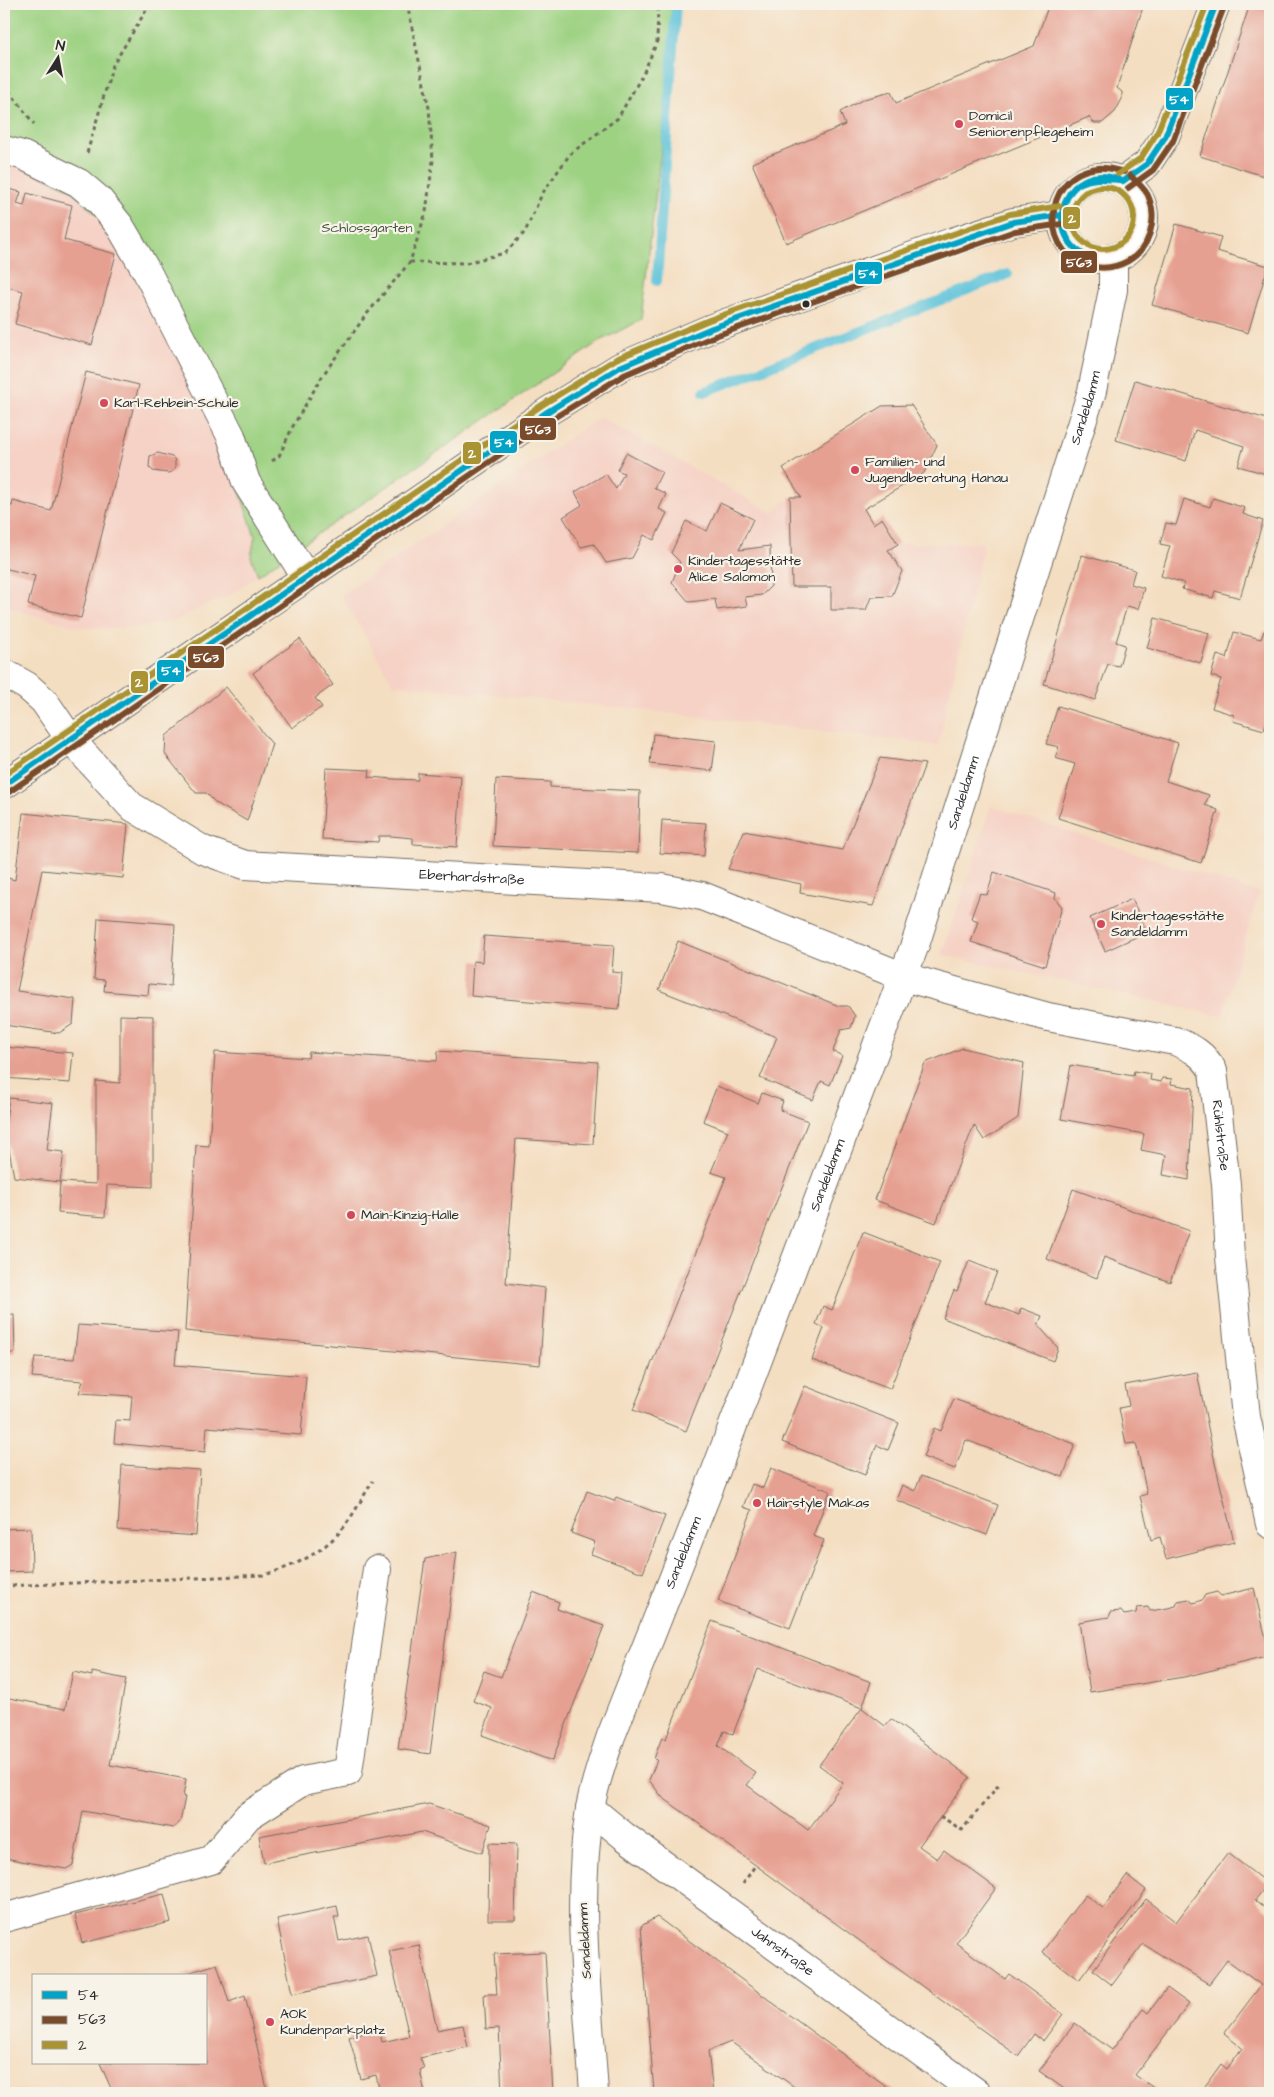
<svg xmlns="http://www.w3.org/2000/svg" width="1274" height="2097" font-family="'Architects Daughter',sans-serif">
<style>
.built{fill:#f6d1c5}
.green{fill:#9ed283;stroke:#647e57}
.lines{fill:none;stroke-linecap:round;stroke-linejoin:round}
.stream{stroke:#5dc3da;stroke-width:10}
.building{fill:#e6a092}
.minor-casing{stroke:#716a60;stroke-width:30}
.path{stroke:#716a60;stroke-width:3;stroke-dasharray:4 4;stroke-linecap:butt}
.minor{stroke:#fff;stroke-width:28}
.bus-1-casing{stroke:#f7f3e8;stroke-width:10}
.bus-2-casing{stroke:#f7f3e8;stroke-width:10}
.bus-3-casing{stroke:#f7f3e8;stroke-width:10}
.bus-1{stroke:#02a3c6;stroke-width:6}
.bus-2{stroke:#7a4b2a;stroke-width:6}
.bus-3{stroke:#aa9333;stroke-width:6}
.poi-dot{fill:#d1495b;stroke:#f7f3e8;stroke-width:2}
.bus-dot{fill:#2b2b2b;stroke:#f7f3e8;stroke-width:2}
.labels{text-anchor:middle;dominant-baseline:central;stroke-width:4.5;stroke-linejoin:round;paint-order:stroke}
.poi-label{font-size:14px;fill:#2b2b2b;stroke:#f7f3e8;text-anchor:start}
.park-label{font-size:14px;fill:#485541;stroke:#f7f3e8}
.street-label{font-size:14px;fill:#2b2b2b;stroke:#f7f3e8}
.line-badge{stroke:#f7f3e8;stroke-width:2}
.badge-label{font-size:14px;text-anchor:middle;font-weight:bold;fill:#fff}
</style>
<rect width="100%" height="100%" fill="#f7f3e8"/>
<filter id="ink" filterUnits="userSpaceOnUse"><feTurbulence type="fractalNoise" baseFrequency=".02" numOctaves="2"/><feDisplacementMap in="SourceGraphic" scale="10" xChannelSelector="R" yChannelSelector="G"/><feConvolveMatrix kernelMatrix="1 2 1 2 8 2 1 2 1" color-interpolation-filters="sRGB"/></filter>
<filter id="wash" filterUnits="userSpaceOnUse"><feTurbulence type="fractalNoise" baseFrequency=".0096" numOctaves="4" result="noise"/><feDisplacementMap in="SourceGraphic" scale="20" xChannelSelector="R" yChannelSelector="G"/><feGaussianBlur stdDeviation="1.12" result="paint"/><feColorMatrix in="noise" values="0 0 0 0 0 0 0 0 0 0 0 0 0 0 0 0 0 1.4 0 .05"/><feComposite in="paint" operator="in"/></filter>
<g filter="url(#wash)">
<rect width="100%" height="100%" fill="#f4dec1"/>
<path class="built" d="M4,160L69,188L111,229L223,443L255,536L251,557L258,575L231,594L176,620L145,626L109,629L78,627L4,607Z
M600,417L773,513L790,497L824,534L864,509L873,523L882,518L898,544L984,543L938,745L652,711L393,684L341,595Z
M991,806L1259,893L1222,1016L942,955Z"/>
<path class="green" d="M4,4H678L641,320L600,341L258,575L251,557L255,536L223,443L111,229L69,188L4,160Z"/>
<g class="lines">
<path class="stream" d="M657,281L676,4
M704,392L1008,274"/>
</g>
<g id="blocks">
<path class="building" d="M1049,4H1144L1117,88L1122,92V99L1115,112L1102,123H1094L1089,117L786,243L752,163L845,125L840,112L864,99L891,92L896,103L1034,46Z
M1250,4H1270V178L1200,156Z
M4,188L21,192L17,204L24,206L27,193L72,205L64,240L116,254L92,345L15,324L23,291L4,286Z
M1176,224L1221,237L1217,251L1268,266L1248,333L1152,305Z
M86,372L139,385L81,618L28,605L35,576L4,568V504L12,506L13,501L51,511Z
M1135,380L1270,420V475L1238,466L1244,446L1195,430L1186,461L1116,440Z
M911,405L937,445L924,473L864,509L873,524L882,518L898,544L888,550L902,571L892,596L871,597L866,610H831V587H792L790,497H801L783,468L882,406Z
M158,453L172,457L175,460V468L172,472L168,473L153,471L149,467L150,456Z
M626,453L662,472L654,488L666,494L659,509L667,513L654,540L644,535L632,558L606,563L594,544L581,547L563,517L582,505L575,492L606,474L616,489L624,473L617,470Z
M1213,498L1245,508L1243,514L1263,521L1240,598L1215,591L1213,598L1182,589L1184,583L1161,576L1170,546L1160,544L1166,523L1176,525L1184,499L1210,507Z
M720,503L753,519L739,550L770,546L771,586L762,595L745,597L747,606L717,610L715,599L689,602L672,582L680,562L671,553L686,521L707,531Z
M1082,555L1135,570L1131,584L1144,588L1138,609L1127,606L1116,642L1125,645L1119,666L1108,664L1095,700L1044,684Z
M1155,618L1209,633L1201,663L1147,648Z
M1264,631L1270,633V724L1266,723L1264,730L1233,721L1234,715L1212,708L1221,679L1211,676L1217,655L1227,658L1234,632L1261,639Z
M300,639L333,685L315,698L322,707L292,728L253,673Z
M226,687L272,744L247,821L216,803L206,793H196L165,754L166,736Z
M1058,706L1178,743L1166,781L1209,795L1205,805L1218,810L1201,863L1058,818L1075,764L1055,758L1059,747L1046,744Z
M653,734L716,741L712,771L650,764Z
M880,758L925,764L873,906L800,893L801,884L728,869L744,831L842,850Z
M326,768L370,770L369,777L394,779L418,780V773L461,776L457,847L413,844V838L391,836H379L378,842L322,839Z
M496,779L550,782V787L640,791L638,853L493,846Z
M23,813L128,824L123,878L42,870L17,991L75,999L73,1024L59,1033L4,1025V877L15,880Z
M662,820L706,823L704,856L660,853Z
M994,872L1056,893L1055,898L1062,907L1045,966L971,942L978,921L971,918L980,893L987,895Z
M1132,899L1147,932L1105,951L1090,918Z
M98,918L175,924L171,986L149,984L148,995L104,991L105,980L94,979Z
M484,936L614,945L612,972L622,973L619,1009L471,996L473,961L482,962Z
M678,941L839,1006H848L855,1016L851,1028L841,1030L833,1051L842,1056L830,1085L821,1081L813,1100L760,1078L777,1037L659,990Z
M120,1015L153,1016V1187L107,1185L105,1217L58,1213L60,1182L96,1184V1081L120,1083Z
M4,1047L73,1053L70,1083L4,1078Z
M963,1048L1024,1063L1018,1118L984,1140L974,1125L936,1223L875,1200L925,1063Z
M438,1051L598,1062L593,1144L516,1139L506,1283L545,1288L540,1365L185,1331L196,1145L209,1146L215,1052L308,1058L309,1052L437,1061Z
M1071,1065L1133,1076L1134,1071L1151,1074L1150,1080L1161,1082L1162,1078L1172,1079L1171,1084L1193,1088L1189,1180L1163,1175L1166,1155L1141,1150L1144,1134L1061,1119Z
M717,1086L758,1103L762,1093L783,1101L780,1110L808,1121L686,1431L633,1410L726,1177L711,1172L728,1131L703,1121Z
M9,1098L53,1103L47,1150L64,1152L60,1182L14,1177L5,1128Z
M1073,1189L1189,1231L1170,1282L1104,1257L1097,1278L1047,1259Z
M863,1232L940,1262L890,1389L812,1360L824,1328L816,1324L823,1306L832,1310Z
M969,1261L997,1272L985,1302L1019,1315L1021,1308L1042,1316L1038,1325L1058,1348L1053,1361L943,1318L954,1290L957,1291Z
M4,1295H5L6,1315H14L15,1353H4Z
M78,1325L178,1332L175,1365L306,1376L301,1435L207,1427L205,1452L114,1443L116,1420L130,1421L132,1396L79,1393L83,1381L32,1377L35,1357L74,1359Z
M1197,1372L1215,1463L1234,1542L1166,1559L1160,1537L1151,1540L1140,1496L1147,1494L1136,1443L1126,1444L1119,1408L1129,1406L1125,1385Z
M805,1386L899,1423L888,1450L877,1445L865,1475L782,1442Z
M954,1399L1075,1444L1063,1477L966,1440L955,1469L923,1457L934,1428L941,1431Z
M122,1465L200,1470L196,1536L118,1530Z
M771,1468L830,1491L813,1536L824,1540L790,1628L718,1601L752,1510L743,1507L752,1484L763,1488Z
M921,1476L998,1505L987,1535L896,1500L902,1485L915,1491Z
M587,1491L614,1501L616,1497L665,1516L643,1573L591,1554L595,1542L571,1533Z
M31,1528L32,1571L4,1572V1529Z
M457,1552L430,1754L398,1749L425,1559Z
M1254,1588L1270,1656L1184,1677L1090,1692L1079,1622L1109,1617L1111,1612L1121,1611L1124,1615L1136,1613L1137,1608L1148,1607L1150,1611L1168,1608L1176,1606L1178,1601L1189,1599L1193,1603L1202,1600L1205,1595L1217,1592L1221,1596Z
M533,1592L559,1602L557,1609L604,1626L552,1761L482,1735L492,1708L473,1701L484,1671L501,1677Z
M712,1621L871,1682L862,1708L758,1669L733,1734L724,1731L718,1746L756,1773L747,1785L808,1830L843,1783L819,1765L862,1708L885,1726L891,1719L970,1777L919,1846L937,1859L944,1850L996,1888L956,1943L1005,1979L1009,1974L1063,2014L1043,2041L1034,2034L1018,2056L662,1797L649,1780L657,1760L654,1759L662,1737L666,1739Z
M73,1672L92,1676V1672L126,1679L110,1765L186,1779L183,1797H185L180,1822L173,1828L83,1811L73,1865L66,1869L4,1858V1697L65,1709Z
M429,1804L491,1825L482,1853L422,1832L264,1863L259,1836Z
M489,1843L517,1844L515,1920H488Z
M1228,1853L1268,1884L1270,1881V1886L1268,1884L1255,1900L1270,1912V2091L1268,2093H1209L1203,2089L1221,2064L1227,2069L1242,2048L1224,2034L1261,1985L1227,1960L1209,1984L1143,1944L1112,1985L1093,1970L1146,1899L1176,1922Z
M1127,1875L1146,1890L1079,1980L1042,1952L1085,1895L1103,1908Z
M164,1894L171,1922L82,1943L75,1915Z
M337,1906L339,1917H334L339,1941L368,1935L377,1976L292,1994L277,1919Z
M657,1917L819,2037L896,2093H803L731,2042L708,2051L713,2093H654L641,1926Z
M419,1945L437,2030L463,2025L468,2047L420,2058L424,2068L420,2070L425,2093H380L376,2075L361,2079L349,2037L379,2029L382,2042L409,2036L389,1951Z
M545,1952L553,2093H502L499,2028L486,2029L484,1994H497L494,1954Z
M217,1964L229,2002L245,1996L268,2093H113L100,2063H206V1976L181,1975Z
M1167,1988L1189,2004L1135,2075L1161,2093H1070L1039,2071L1075,2023L1112,2050L1143,2009L1148,2013Z"/>
</g>
</g>
<g filter="url(#ink)">
<use href="#blocks" fill-opacity="0" stroke="#716a60" stroke-width="1"/>
<g class="lines">
<g class="minor-casing">
<g id="minor">
<path d="M4,150L22,155L79,183L99,200L120,226L147,272L231,436L246,482L306,577"/>
<circle cx="1103" cy="218" r="41"/>
<path d="M1123,181L1147,164L1165,137L1216,4"/>
<path id="s1" d="M4,673L27,686L44,701L70,739L131,806L203,850L245,865L662,888L702,896L904,977L1048,1017L1175,1041C1192,1048 1204,1054 1213,1071L1226,1184L1230,1257L1246,1417L1270,1524"/>
<path d="M4,785L547,412L620,367L712,328L952,242L1013,222L1061,215"/>
<path id="s2" d="M590,1808L624,1836L977,2093"/>
<path d="M4,1918L211,1860L248,1816L303,1781L348,1772L377,1569"/>
<path id="s3" d="M594,2093C588,1999 575,1903 590,1809C594,1784 603,1760 611,1736L715,1473L916,942L1092,391L1113,290V258"/>
</g>
</g>
<path class="path" d="M4,84L34,124
M87,153L113,65L150,4
M410,262L466,263L505,253L525,232L542,194L570,154L618,118L643,74L657,42L658,4
M272,461L279,456L293,426L323,375L366,315L410,262L426,212L433,160L429,108L407,4
M4,1586L264,1575C295,1566 323,1553 344,1527C354,1514 363,1496 373,1481
M940,1816L962,1830L1001,1782
M743,1884L756,1864"/>
<use href="#minor" class="minor"/>
<g class="bus-1-casing">
<path id="bus-1" d="M1123,181L1147,164L1165,137L1216,4
M1084,255C1038,227 1071,159 1119,180
M1084,255C1080,252 1075,249 1072,245C1058,228 1060,195 1081,183C1093,177 1105,179 1119,180
M4,785L547,412L620,367L712,328L1013,222L1061,215"/>
</g>
<g class="bus-2-casing">
<path id="bus-2" d="M1124,172C1116,170 1106,167 1098,168C1038,174 1040,262 1095,267C1107,269 1117,267 1128,261C1149,249 1158,221 1149,198C1146,188 1136,182 1130,175
M1128,188L1153,170L1173,141L1224,7
M9,792L552,419L624,375L715,336L1015,231L1062,224"/>
</g>
<g class="bus-3-casing">
<path id="bus-3" d="M1118,174L1141,158L1157,133L1207,4
M1072 218a31 31 0 1 1 62 0a31 31 0 1 1-62 0Z
M4,775L542,405L616,359L709,320L1010,214L1060,206"/>
</g>
<use href="#bus-1" class="bus-1"/>
<use href="#bus-2" class="bus-2"/>
<use href="#bus-3" class="bus-3"/>
</g>
</g>
<g class="poi-dot">
<circle cx="959" cy="124" r="5"/>
<circle cx="104" cy="403" r="5"/>
<circle cx="855" cy="470" r="5"/>
<circle cx="678" cy="569" r="5"/>
<circle cx="1101" cy="924" r="5"/>
<circle cx="351" cy="1215" r="5"/>
<circle cx="757" cy="1503" r="5"/>
<circle cx="270" cy="2022" r="5"/>
</g>
<circle class="bus-dot" cx="806" cy="304" r="4.5"/>
<g class="labels">
<g class="poi-label">
<text x="969" y="116">Domicil<tspan x="969" dy="16">Seniorenpflegeheim</tspan></text>
<text x="114" y="403">Karl-Rehbein-Schule</text>
<text x="865" y="462">Familien- und<tspan x="865" dy="16">Jugendberatung Hanau</tspan></text>
<text x="688" y="561">Kindertagesstätte<tspan x="688" dy="16">Alice Salomon</tspan></text>
<text x="1111" y="916">Kindertagesstätte<tspan x="1111" dy="16">Sandeldamm</tspan></text>
<text x="361" y="1215">Main-Kinzig-Halle</text>
<text x="767" y="1503">Hairstyle Makas</text>
<text x="280" y="2014">AOK<tspan x="280" dy="16">Kundenparkplatz</tspan></text>
</g>
<g class="park-label">
<text x="367" y="228">Schlossgarten</text>
</g>
<g class="street-label">
<text stroke="none"><textPath href="#s3" startOffset="1772">Sandeldamm</textPath></text>
<text stroke="none"><textPath href="#s3" startOffset="1368">Sandeldamm</textPath></text>
<text stroke="none"><textPath href="#s1" startOffset="542">Eberhardstraße</textPath></text>
<text stroke="none"><textPath href="#s1" startOffset="1384">Rühlstraße</textPath></text>
<text stroke="none"><textPath href="#s3" startOffset="962">Sandeldamm</textPath></text>
<text stroke="none"><textPath href="#s3" startOffset="558">Sandeldamm</textPath></text>
<text transform="translate(585 1941) rotate(-93)">Sandeldamm</text>
<text stroke="none"><textPath href="#s2" startOffset="240">Jahnstraße</textPath></text>
</g>
</g>
<g class="line-badge">
<rect x="1165" y="87" width="29" height="24" rx="5" fill="#02a3c6"/>
<rect x="1062" y="206" width="19" height="24" rx="5" fill="#aa9333"/>
<rect x="1060" y="250" width="38" height="24" rx="5" fill="#7a4b2a"/>
<rect x="854" y="261" width="29" height="24" rx="5" fill="#02a3c6"/>
<rect x="519" y="417" width="38" height="24" rx="5" fill="#7a4b2a"/>
<rect x="489" y="430" width="29" height="24" rx="5" fill="#02a3c6"/>
<rect x="462" y="441" width="20" height="24" rx="5" fill="#aa9333"/>
<rect x="187" y="645" width="38" height="24" rx="5" fill="#7a4b2a"/>
<rect x="156" y="659" width="29" height="24" rx="5" fill="#02a3c6"/>
<rect x="130" y="670" width="19" height="24" rx="5" fill="#aa9333"/>
</g>
<g class="badge-label">
<text x="1179" y="104">54</text>
<text x="1072" y="223">2</text>
<text x="1079" y="267">563</text>
<text x="868" y="278">54</text>
<text x="538" y="434">563</text>
<text x="504" y="447">54</text>
<text x="472" y="458">2</text>
<text x="206" y="662">563</text>
<text x="171" y="675">54</text>
<text x="139" y="687">2</text>
</g>
<rect width="1274" height="2097" fill="none" stroke="#f7f3e8" stroke-width="20"/>
<rect x="32" y="1974" width="175" height="90" fill="#f7f3e8" stroke="#a5a39c"/>
<rect x="42" y="1991" width="25" height="8" fill="#02a3c6" stroke="#a5a39c"/>
<text x="78" y="2000" font-size="15" fill="#2b2b2b">54</text>
<rect x="42" y="2016" width="25" height="8" fill="#7a4b2a" stroke="#a5a39c"/>
<text x="78" y="2024" font-size="15" fill="#2b2b2b">563</text>
<rect x="42" y="2041" width="25" height="8" fill="#aa9333" stroke="#a5a39c"/>
<text x="78" y="2050" font-size="15" fill="#2b2b2b">2</text>
<g transform="translate(58 58) rotate(11)" stroke="#f7f3e8" stroke-width="4" paint-order="stroke">
<path d="M0-4L9 19L0 12L-9 19Z" fill="#2b2b2b"/>
<text y="-8" font-size="14" font-weight="bold" text-anchor="middle" fill="#2b2b2b">N</text>
</g>
</svg>
